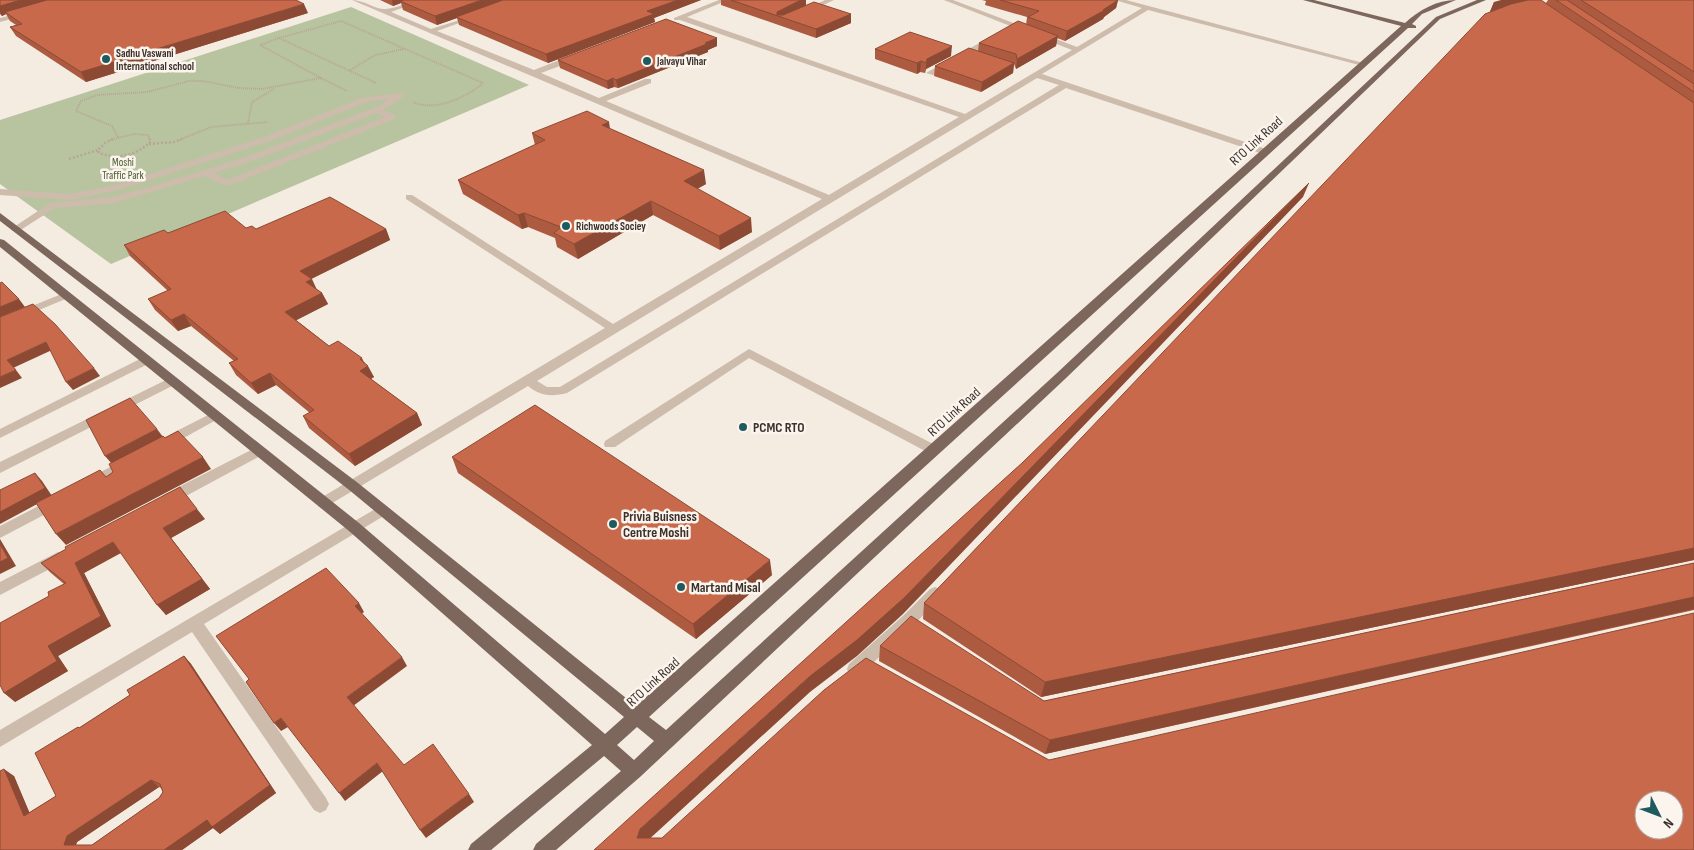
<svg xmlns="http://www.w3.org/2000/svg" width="1694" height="850" font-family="'Sofia Sans Condensed',sans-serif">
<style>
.green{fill:#b8c4a0}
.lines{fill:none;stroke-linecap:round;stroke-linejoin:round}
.path-far1{stroke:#b9a596;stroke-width:2;stroke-dasharray:1 1;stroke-linecap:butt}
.path{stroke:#b9a596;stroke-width:2.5;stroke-dasharray:2 2;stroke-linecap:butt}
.minor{fill:#cdbbac;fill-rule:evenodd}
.major{fill:#7d675c;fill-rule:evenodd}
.wall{fill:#ac5a40;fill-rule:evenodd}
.shaded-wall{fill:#8c4a34}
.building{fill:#c8694b;stroke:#8c4a34;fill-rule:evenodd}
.poi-dot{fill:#1f5a5e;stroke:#fbf5ee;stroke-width:2}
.labels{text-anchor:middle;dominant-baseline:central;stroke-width:5;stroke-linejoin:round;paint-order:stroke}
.far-poi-label{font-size:11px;font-weight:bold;fill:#3b302b;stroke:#fbf5ee;text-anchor:start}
.far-park-label{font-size:11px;fill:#4a5a2e;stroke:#fbf5ee}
.street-label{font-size:14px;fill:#3b302b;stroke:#fbf5ee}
.poi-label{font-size:14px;font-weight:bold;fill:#3b302b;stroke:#fbf5ee;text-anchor:start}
</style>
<rect width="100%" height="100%" fill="#f4ebe1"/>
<path class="green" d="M351,7L529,85L111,264L0,184V120Z"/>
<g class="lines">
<path class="path-far1" d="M279,38L341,21L483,83C466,98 434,112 413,102
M260,45L279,38L376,83
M349,71L375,55L404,49
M321,78L347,91
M248,123L252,102L274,89
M118,137L112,126L76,111L81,101L97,95L147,92L189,81H203L239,88L262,89L321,78L260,45
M110,140L134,134L148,135L150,140
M179,140L211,127L268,122"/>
<path class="path" d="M113,139L105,143L98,150L99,153C117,160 138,155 151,141L150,139
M149,144L174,142L182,139
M69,159L98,150
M113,174V164L117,156"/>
<path class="minor" d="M352,0C364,0 376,10 386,9C399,8 410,0 424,0L391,12L431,29L476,15V17L437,31L534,70L570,56H576V60L541,73L599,98L645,79H651V83L606,101L829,195L959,117L680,20H674V18L719,0H728L687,17L965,114L1072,50L944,0H953L1077,47L1142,8L1115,0H1126L1367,64L1363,66L1148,10L1042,74L1269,150V154H1263L1066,88L567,393C552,397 540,396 528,386L324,508L319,507L317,503L319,499L605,328L406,199V195H412L613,324L822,199ZM1037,78L1059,85L560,387H547L537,381Z
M825,0H834L808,12L803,11Z
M24,12L26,13V15L0,22V18Z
M990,37L997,39L933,75L926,73Z
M400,93L404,95L403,97L383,110L395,115V119L230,185H224L205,176L114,203L55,208L19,231H13L11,229L50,203L113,197L160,184L249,156L379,106L389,99L367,102L270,141L122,189L70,200L0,195V189L70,194L120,184L264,137L362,98ZM376,113L385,117L227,180L214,173L255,160Z
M64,293L69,296L68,298L0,326V319Z
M749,349L939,447L940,450L939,453H929L749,358L615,447H605L604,444L605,441Z
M146,356L150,357L152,360L150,363L0,438V429Z
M172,377L178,381L176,384L0,473V462Z
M214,412L220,416L218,419L171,445H161L160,442L161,439Z
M259,446L264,448L265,451L264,454L173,503H163L161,499L163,495Z
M127,458L132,460L134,463L132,466L94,487H84L82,484L84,481Z
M54,498L59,499L61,503L59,507L0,538V526Z
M382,505L387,506L389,510L387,514L204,624L326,798L329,804L326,810L320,813L314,810L192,632L0,747V730Z
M58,552L63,554L65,558L63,562L0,595V582Z
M935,587L940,589L942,593L940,597L914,625L861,674L855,676L849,674L847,669L849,664L904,615L930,589Z"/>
<path class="major" d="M1303,0H1314L1405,23C1419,10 1437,0 1456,0L1422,14L1412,24L1416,26V28H1408L649,717L666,730L1057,373L1436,17L1477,0H1486L1440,19L1065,379L640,777L556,850H533L536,844L621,771L604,756L491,850H468L471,844L592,745L349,531L0,247V239L4,240L359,523L605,734L624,717L348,489L0,221V213L358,483L636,706L1401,26ZM637,727L654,741L634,760L617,745Z"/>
</g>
<path class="wall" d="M0,0L308,13L86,82L16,36L10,27L16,25L10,21L6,14L2,16L0,14Z
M380,0H701L654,18L655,22L548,63L459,25L457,18L437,25L403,10L401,3L393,6Z
M721,0H806V6L851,14V23L816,38L721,5Z
M982,0H1118L1116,8L1104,17L1103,19L1065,41L1057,38L1056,46L1016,69L1014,64L1013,73L981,92L934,76L935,66L978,51L979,43L1026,25L1027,17L985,5L986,1Z
M1548,0H1694V560L1041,697L923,619L924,603L1490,12L1494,2L1546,3Z
M717,38V46L708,50V52L618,88L614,87L608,89L560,68L558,60Z
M875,49L951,56L926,69L925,73L920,72L917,74L875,59Z
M610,129L706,184L697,189L752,232L720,250L653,215L578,259L557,247L555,238L528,227L522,229L463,194L458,180L535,145L532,133Z
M246,228L256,229H386L390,240L311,279L316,289L322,293L328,304L296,320L329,346L364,362L374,377L371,379L417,413L422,425L355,466L309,428L303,416L310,413L276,385L258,394L236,375L229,363L234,361L191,326L178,331L155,310L148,299L168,291L130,256L124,245L168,233Z
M452,457L772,575L696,639L458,473Z
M205,519L171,538L210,589L166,615L121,553L84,573L111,626L58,656L68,671L15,702L49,596L64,584L51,573L41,563Z
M1694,563V610L1045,754L879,661L880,646L1044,701Z
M184,656L191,664L276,793L220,834L213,828L182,850H0L14,776L29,813L56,796L79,728L130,695ZM159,787L161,788L163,792L159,798L92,845H76L77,842Z"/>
<path class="shaded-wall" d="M21,0H59L5,12L6,14L2,16L0,12V6Z
M392,0H412L400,1L401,3L393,6Z
M482,0H507L456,17L457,18L437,25L435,16Z
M678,0H701L654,18L655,22L548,63L546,54L647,11Z
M801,0H806V6L782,18L777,16V12Z
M1118,0L1116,8L1104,17L1103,19L1065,41L1067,31Z
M1501,0H1539L1489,14L1494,2Z
M304,4L308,13L86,82L81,72Z
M851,14V23L816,38V29Z
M1058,36L1056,46L1016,69L1017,59Z
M717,38V46L708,50V52L618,88L616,80Z
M952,46L951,56L926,69L925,73L927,59Z
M921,61L920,72L917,74V63Z
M1014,63L1013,73L981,92L982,82Z
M613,78L614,87L608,89L607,81Z
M609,122L611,135L602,125Z
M704,170L706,184L686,195L684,181Z
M1309,183L1303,197L903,614L857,656L810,692L645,843L637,838L640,829L809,677Z
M651,201L653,215L578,259L574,244Z
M524,213L528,227L522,229L518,215Z
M751,218L752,232L720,250L719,236Z
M386,229L390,240L305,282L300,271Z
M312,279L317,290L306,282Z
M322,293L328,304L291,323L285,312Z
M19,299L25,307L0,317V307Z
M184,314L191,326L178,331L171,320Z
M46,342L52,350L13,368L7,360Z
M362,358L366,367L368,366L374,377L365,382L360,371V359Z
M94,368L100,376L73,390L66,382Z
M16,370L22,378L0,388V377Z
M270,373L276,385L258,394L251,383Z
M417,413L422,425L355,466L349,454Z
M157,429L163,437L112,464L105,456Z
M203,457L211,469L66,545L56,534Z
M35,473L42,481L52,496L0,524V512Z
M197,509L205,519L171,538L210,589L166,615L157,605L163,528Z
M0,539L16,566L0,574Z
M113,542L122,552L84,573L111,626L58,656L68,671L15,702L4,693L48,646L75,563Z
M1694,548V560L1041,697L1045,682Z
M770,560L772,575L696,639L693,624Z
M1694,597V609L1045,754L1050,740Z
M359,603L364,612L360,615L355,606Z
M184,656L191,664L276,793L220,834L213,828L182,850H164Z
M402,657L407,666L353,706L347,697Z
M281,718L288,727L281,731L274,723Z
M377,763L383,771L345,801L339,793Z
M4,769L14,776L34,823L24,816Z
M151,780L159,787L77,842L74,850L64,845L67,836Z
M469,794L474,802L426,838L420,830Z"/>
<path class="building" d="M0,0H21L0,6Z
M47,0H296L304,4L81,72L10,27L22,24L5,12Z
M404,0H482L435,16L400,1Z
M503,0H678L647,11L654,14L546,54L456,17Z
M731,0H801L777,12V15H783L814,2L851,14L816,29Z
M1000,0H1118L1103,10H1105L1067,31L1028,17L1039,11Z
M1528,0H1541L1694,103V548L1045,682L924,603L1485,14L1511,4Z
M1556,0H1567L1694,84V92Z
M1581,0H1694V72Z
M666,19L717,38L705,43L707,44L616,80L613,78L607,81L558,60Z
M1018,21L1058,36L1017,59L1016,54L979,43Z
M910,32L952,46L927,59L926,63L921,61L917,63L875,49Z
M969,48L1014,63L982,82L935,66Z
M587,111L609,122L602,125L704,170L684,181L751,218L719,236L651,201L574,244L554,233L561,227L524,213L518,215L458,180L545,140L532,133Z
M1309,183L904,598L857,640L809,677L640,829L637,838H662L824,690L866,658L1049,760L1694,613V850H594L1022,463ZM1644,800H1674V830H1644Z
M330,197L386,229L300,271L312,279L306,282L322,293L285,312L329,346L338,341L362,358L360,359L368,366L360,371L417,413L349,454L303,416L314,410L270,373L251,383L229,363L238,359L184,314L171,320L148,299L171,289L124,245L164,230L168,233L225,211L246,228L252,226L256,229Z
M2,282L19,299L0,307V283Z
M33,304L55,324L94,368L66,382L46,342L7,360L16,370L0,377V317Z
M130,398L157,429L105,456L86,420Z
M535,405L770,560L693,624L452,457Z
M178,431L203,457L56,534L36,503L100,470L106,477L113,472L109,464L163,436L165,438Z
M35,473L45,488L0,512V490Z
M180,487L197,509L163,528L202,579L157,605L113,542L75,563L101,616L48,646L57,661L4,693L0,685V623L49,596L48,592L66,583L41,563L66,549L65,547Z
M0,544L8,558L0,562Z
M1694,563V597L1050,740L880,646L911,616L1044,701Z
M326,568L359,603L355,606L402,657L347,697L404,765L433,744L469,794L420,830L377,763L339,793L281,718L274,723L246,682L249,679L216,636Z
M184,656L270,785L212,827L207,820L164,850H0V771L4,769L24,816L56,796L35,753L78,727L79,728L130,695L127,690ZM151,780L160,784L163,792L159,798L92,845H64L67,836Z"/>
<g class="poi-dot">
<circle cx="106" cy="59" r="5"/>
<circle cx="647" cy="61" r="5"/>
<circle cx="566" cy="226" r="5"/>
<circle cx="743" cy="427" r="5"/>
<circle cx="613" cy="524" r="5"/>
<circle cx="681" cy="587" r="5"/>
</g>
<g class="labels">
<g class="far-poi-label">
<text x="116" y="53">Sadhu Vaswani<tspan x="116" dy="13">International school</tspan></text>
<text x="657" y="61">Jalvayu Vihar</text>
<text x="576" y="226">Richwoods Sociey</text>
</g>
<g class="far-park-label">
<text x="123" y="162">Moshi<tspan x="123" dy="13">Traffic Park</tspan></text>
</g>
<g class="street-label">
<text transform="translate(1256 141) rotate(-42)">RTO Link Road</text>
<text transform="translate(954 412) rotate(-42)">RTO Link Road</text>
<text transform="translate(653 682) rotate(-42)">RTO Link Road</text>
</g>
<g class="poi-label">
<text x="753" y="427">PCMC RTO</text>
<text x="623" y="516">Privia Buisness<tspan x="623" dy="16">Centre Moshi</tspan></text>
<text x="691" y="587">Martand Misal</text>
</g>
</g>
<g transform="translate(1659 815) rotate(132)"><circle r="24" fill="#fbf5ee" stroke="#aea6a0"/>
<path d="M0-4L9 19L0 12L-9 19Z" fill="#1f5a5e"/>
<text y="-8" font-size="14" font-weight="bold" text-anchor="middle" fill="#3b302b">N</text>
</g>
</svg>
